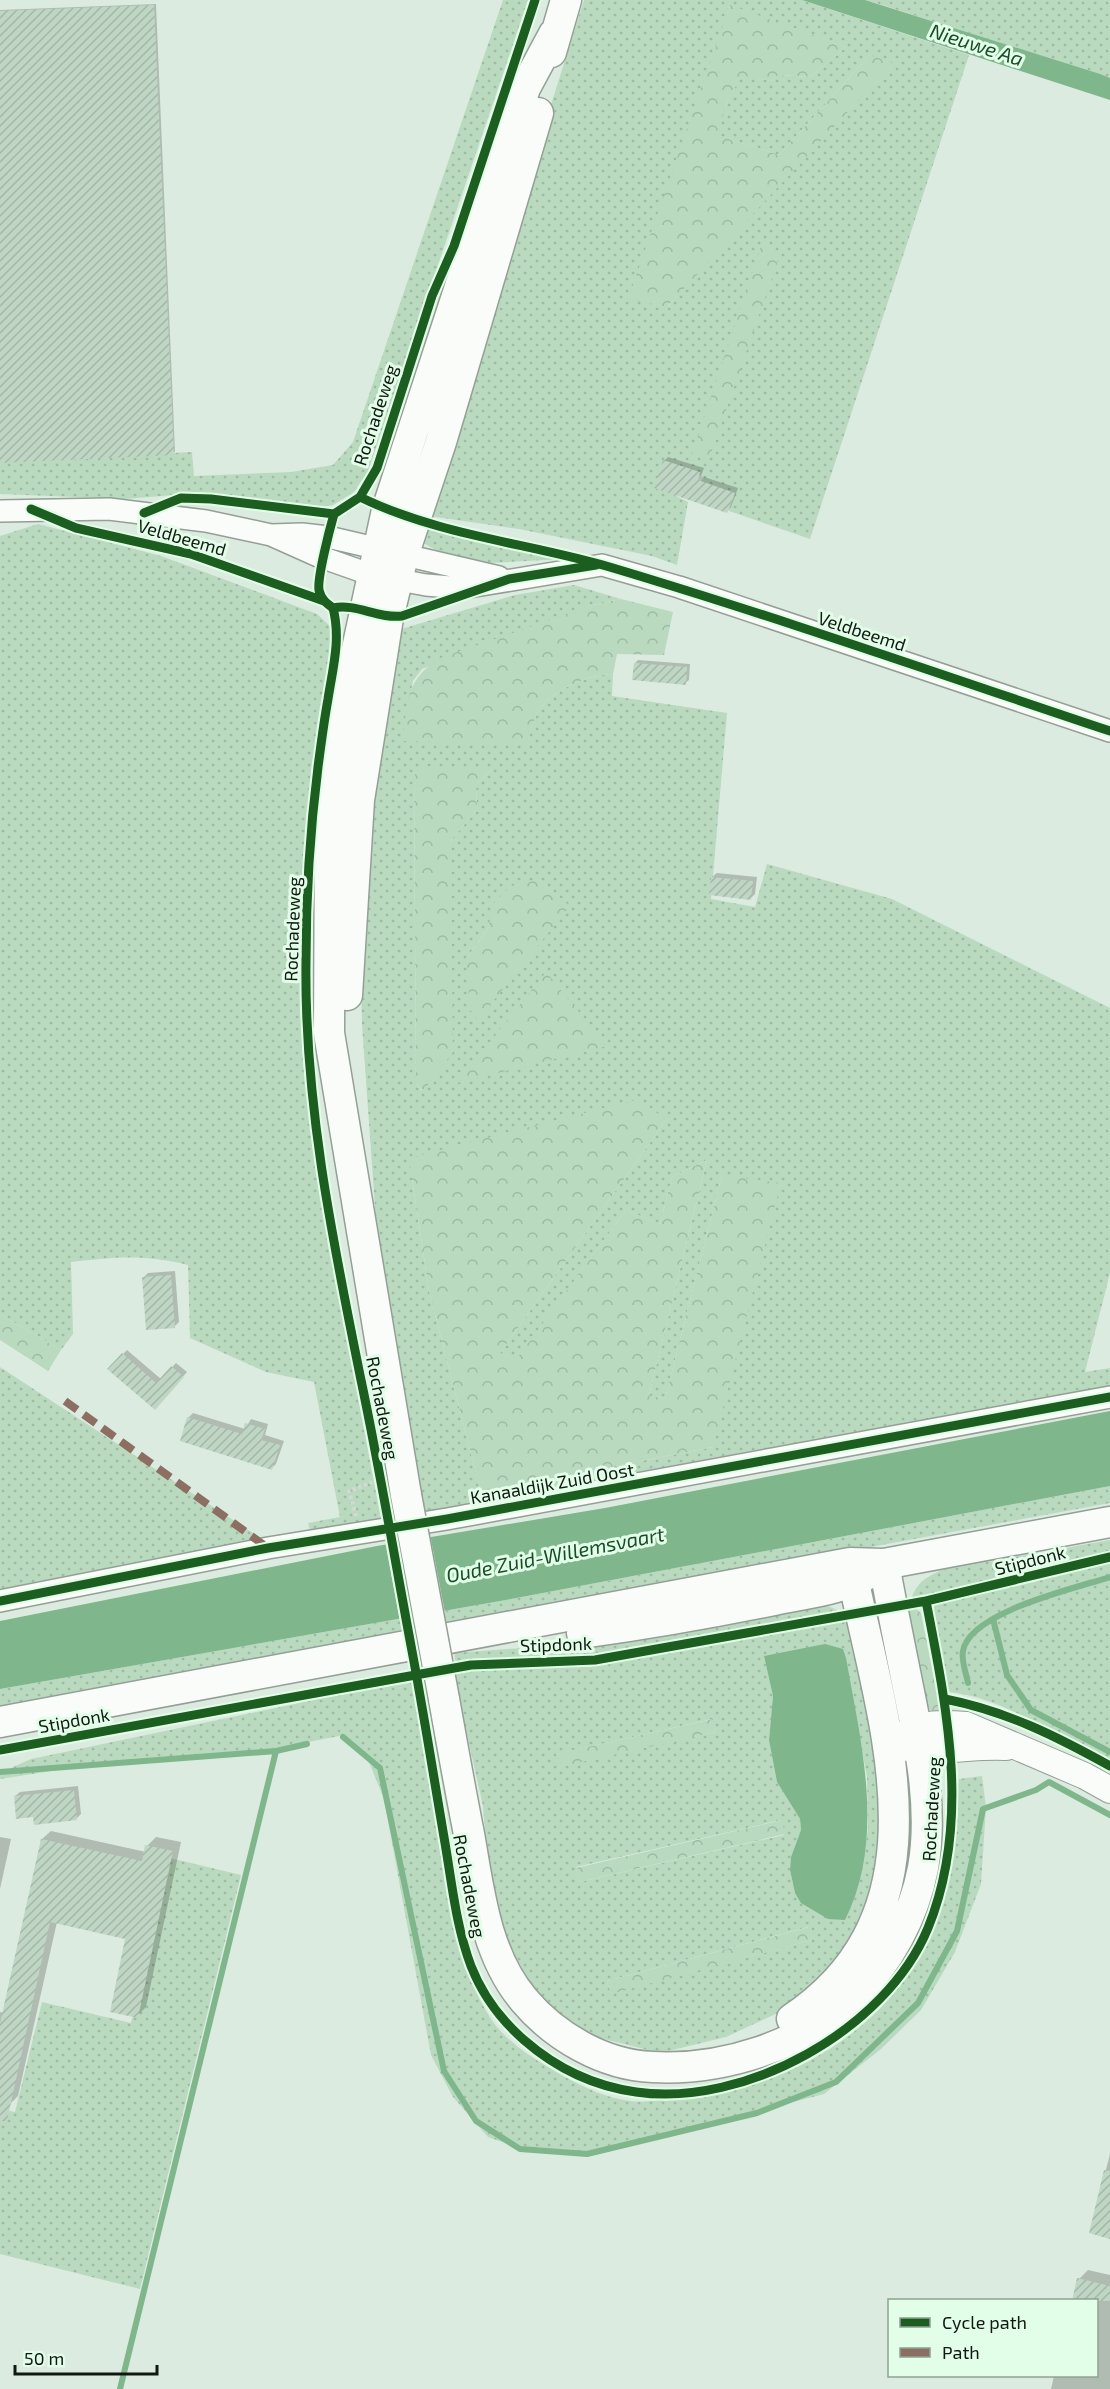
<svg xmlns="http://www.w3.org/2000/svg" width="1110" height="2389" font-family="'Exo 2',sans-serif">
<style>
.green{fill:url(#green-dots);fill-rule:evenodd}
.forest{fill:url(#forest-crowns)}
.water{fill:#7fb68c}
.pier{fill:#dcebdf}
.shadow{fill:#0003}
.lines{fill:none;stroke-linecap:round;stroke-linejoin:round}
.stream{stroke:#7fb68c;stroke-width:6}
.building{fill:url(#building-hatch)}
.minor-casing{stroke:#949f96;stroke-width:24}
.tertiary-casing{stroke:#949f96;stroke-width:28}
.secondary-casing{stroke:#949f96;stroke-width:33}
.path{stroke:#d5d9d6;stroke-width:4;stroke-dasharray:3 3;stroke-linecap:butt}
.minor{stroke:#fafcfa;stroke-width:21}
.tertiary{stroke:#fafcfa;stroke-width:26}
.secondary{stroke:#fafcfa;stroke-width:30}
.secondary-bridge-casing{stroke:#949f96;stroke-width:33;stroke-linecap:butt}
.secondary-bridge{stroke:#fafcfa;stroke-width:30}
.quiet{stroke:#8d6e63;stroke-width:8;stroke-dasharray:15 8;stroke-linecap:butt}
.cycleway-casing{stroke:#e3fee8;stroke-width:13}
.cycleway{stroke:#1b5e20;stroke-width:9}
.labels{text-anchor:middle;dominant-baseline:central;stroke-width:6;stroke-linejoin:round;paint-order:stroke}
.street-label{font-size:18px;fill:#101911;stroke:#e3fee8}
.water-label{font-size:20px;font-style:italic;fill:#174c27;stroke:#e3fee8}
</style>
<defs>
<pattern id="green-dots" width="8" height="8" patternUnits="userSpaceOnUse" patternTransform="scale(1.5)"><rect width="8" height="8" fill="#b9dabf"/><path d="M2 2h.1M6 6h.1" fill="none" stroke="#9ebaa3" stroke-width="1.8" stroke-linecap="round"/></pattern>
<pattern id="forest-crowns" width="20" height="18" patternUnits="userSpaceOnUse" patternTransform="scale(1.5)"><rect width="20" height="18" fill="#b9dabf"/><path d="M2 6a3 3 0 1 1 6 0M12 15a3 3 0 1 1 6 0" fill="none" stroke="#9ebaa3"/></pattern>
<pattern id="building-hatch" width="6" height="6" patternUnits="userSpaceOnUse" patternTransform="scale(1.5)"><rect width="6" height="6" fill="#c0d6c5"/><path d="M-1 1l2-2M0 6l6-6M5 7l2-2" fill="none" stroke="#a4b7a8"/></pattern>
</defs>
<rect width="100%" height="100%" fill="#dcebdf"/>
<path class="green" d="M503,0H528L368,471L354,492L333,505L308,509L219,497L174,495L125,499L0,494V462L192,452L194,476L291,472L333,465L353,442Z
M584,0H802L969,55L810,539L729,511L735,494L699,484L704,477L668,463L659,487L688,502L677,565L652,556L519,529L429,516L499,270ZM729,6L846,47L810,77L778,75L771,81L742,74L728,100L716,135L779,155L870,55L668,307Z
M865,0H1110V78L879,4Z
M38,524L161,556L317,614L331,627C331,663 321,696 317,731C308,805 301,880 301,954C300,1031 310,1107 321,1182C338,1298 361,1413 383,1529L313,1541L308,1523L340,1517L314,1382L266,1372L190,1338L188,1265C144,1254 116,1257 71,1262L73,1334L61,1350L0,1314V536Z
M422,528L562,559L472,564L439,552L422,542Z
M574,585L621,599L593,605L422,669L413,681L406,716L526,745C530,732 534,716 542,706C559,687 589,675 613,674L612,696L727,713L711,899L755,907L767,864L892,899L1110,1008V1273L1085,1372L1110,1368V1390L426,1521L377,1236L362,1024L360,943L379,720L398,630L515,595ZM492,769L476,785L477,810L450,841L422,1091L416,1084L414,776ZM539,880L569,906L466,959L489,927ZM666,1120L500,1353L515,1362L626,1210L660,1224L672,1177L707,1160L649,1395L665,1399L722,1175L713,1447L481,1492L429,1291L412,1179Z
M0,1367L236,1522L267,1542L0,1589Z
M1110,1486V1503L0,1707V1689L511,1599Z
M1110,1540V1552L988,1584L911,1600C916,1583 926,1577 942,1570Z
M1110,1561V1767C1060,1739 1007,1698 949,1692L932,1613L934,1606L940,1602Z
M812,1606H828L839,1611L592,1656L511,1657L456,1664L454,1653L627,1640Z
M837,1620H850L879,1731V1877L845,1954L782,2011L726,2037L660,2053L596,2037L557,2014L528,1980L499,1924L490,1890L483,1806L461,1708L419,1718C427,1769 435,1821 444,1872C454,1923 462,1974 491,2019C505,2039 527,2055 548,2067C573,2082 602,2098 631,2101C644,2103 659,2100 671,2099C762,2093 850,2054 905,1979C948,1920 951,1849 959,1779L982,1776L986,1807L981,1884L955,1952L921,2010L881,2049L824,2094L642,2142L582,2155L528,2151L488,2137L453,2097L431,2055L384,1799L369,1762L344,1735L238,1756L90,1765L0,1779V1773L31,1759L376,1687L426,1681L456,1672L508,1665L568,1666L669,1653ZM843,1649L867,1777L868,1827L865,1851L795,1893L790,1870L791,1857L801,1830L800,1819L777,1782L769,1740L773,1696L764,1656ZM712,1719L716,1732L559,1766L557,1754ZM781,1820L784,1835L579,1882L576,1867ZM808,1927L812,1940L611,1993L607,1981Z
M170,1858L241,1875L140,2289L0,2254V2109L15,2112L42,2002L131,2023Z"/>
<path class="forest" d="M730,5L846,47L810,77L778,75L771,81L742,75L728,100L717,135L779,155L870,55L893,63L667,307L628,299Z
M761,246L781,252L709,459L692,454Z
M621,599L673,612L664,655L617,654L613,674C589,675 559,687 542,706C534,716 530,732 527,745L403,741C407,702 405,680 440,658L593,605Z
M421,766L493,768L476,785L477,810L450,841L453,1052L423,1091L416,1084L414,776Z
M539,880L570,906L478,1020L470,1010L466,959L489,927L491,906L511,886Z
M546,972L607,1046L457,1083Z
M639,1099L666,1120L500,1353L515,1361L626,1210L660,1224L672,1177L707,1160L649,1395L665,1399L722,1175L781,1183L713,1447L481,1492L429,1291L409,1158Z
M0,1314L61,1350L48,1371L0,1340Z
M914,1607L921,1613L941,1715L930,1710L921,1697L906,1609Z
M713,1719L716,1732L559,1767L556,1754Z
M782,1820L785,1834L579,1882L576,1868Z
M809,1927L812,1940L611,1994L607,1981Z"/>
<path class="water" d="M802,0H865L1100,74L1110,78V100Z
M1110,1411V1486L511,1599L0,1689V1621L377,1546L605,1508Z
M825,1644L843,1649L846,1658C861,1743 886,1838 845,1920L828,1919L801,1903L795,1893L790,1870L791,1857L801,1830L800,1819L777,1782L769,1740L773,1696L764,1656Z"/>
<path class="pier" d="M430,1534L445,1613L400,1621L385,1541Z"/>
<path class="shadow" d="M156,4L175,452L0,461V10Z
M668,457L704,468L701,476L738,488L731,507L727,512L664,461Z
M638,660L690,664L689,680L685,683L635,663Z
M717,873L757,877L755,894L751,898L712,877Z
M175,1271L179,1322L174,1327L144,1277L148,1273Z
M127,1350L161,1379L176,1363L187,1372L159,1404L123,1354Z
M193,1413L245,1429L251,1419L268,1424L265,1435L284,1441L276,1464L272,1468L188,1418Z
M78,1786L81,1814L76,1819L15,1796L20,1792Z
M51,1831L146,1852L147,1846L156,1837L181,1842L146,2007L137,2016L127,1938L57,1922L18,2096L9,2105L0,2103V2012L4,2013L42,1839Z
M0,1837L11,1839L0,1889Z
M1110,2154V2237L1090,2232Z
M1088,2270L1110,2275V2389H1051L1054,2376H1096V2300L1079,2279Z"/>
<g class="lines">
<path class="stream" d="M993,1619L1007,1675L1031,1710L1110,1752
M968,1683C966,1673 961,1660 963,1651C969,1612 1076,1588 1110,1577
M343,1737L380,1768L444,2071L476,2121L520,2149L587,2154L757,2113L836,2082L918,2003L957,1931L983,1809L1036,1790L1049,1782L1110,1815
M276,1751L307,1744
M0,1772L276,1751L120,2389"/>
</g>
<path class="building" d="M154,5L174,455L0,463V11Z
M663,460L700,472L698,480L735,493L727,513L654,488Z
M634,663L687,667L686,685L632,680Z
M711,877L753,881L751,900L709,895Z
M171,1275L175,1328L146,1330L142,1277Z
M122,1353L156,1383L171,1366L184,1377L155,1410L107,1369Z
M187,1417L242,1434L245,1423L265,1429L261,1440L280,1445L272,1470L180,1441Z
M74,1790L77,1820L34,1825L33,1817L16,1819L14,1796Z
M41,1839L142,1861L145,1845L173,1851L138,2018L110,2012L125,1939L50,1922L7,2121H0V2023Z
M1104,2170L1110,2171V2239L1089,2233Z
M1077,2278L1110,2286V2301H1072Z"/>
<g class="lines">
<g class="minor-casing">
<path id="minor" d="M0,511L109,509L206,521L271,535L302,534L328,537L499,577
M271,535L318,556L372,575L426,585L463,588L602,565L679,587L1110,731
M0,1601L268,1548L447,1519L1110,1397"/>
</g>
<g class="tertiary-casing">
<path id="tertiary" d="M888,1744C918,1724 929,1722 966,1725L1085,1776L1110,1790
M903,1747C936,1754 972,1745 1006,1747"/>
</g>
<g class="secondary-casing">
<path id="secondary" d="M551,52L566,0
M347,995L359,800L388,618L403,556L441,442L538,113
M406,1495L329,1033L330,829L351,677L387,510L525,88L554,34
M582,1633C647,1624 710,1613 774,1600C807,1593 843,1590 871,1572
M444,1699C452,1744 460,1789 469,1834C479,1890 485,1954 524,2000C555,2037 604,2065 652,2067C721,2071 803,2046 853,1997C888,1964 914,1916 923,1868C934,1807 919,1742 907,1682C899,1642 891,1603 884,1564
M0,1722L850,1563L884,1564L1110,1522
M792,2019C956,1909 880,1718 850,1563"/>
</g>
<path class="path" d="M356,1516L349,1491L379,1480"/>
<use href="#minor" class="minor"/>
<use href="#tertiary" class="tertiary"/>
<use href="#secondary" class="secondary"/>
<g class="secondary-bridge-casing">
<path id="secondary-bridge" d="M406,1495L444,1699"/>
</g>
<use href="#secondary-bridge" class="secondary-bridge"/>
<path class="quiet" d="M65,1401L268,1548"/>
<g class="cycleway-casing">
<path id="cycleway" d="M535,0L454,246L432,296L377,468L360,497L334,514C330,528 317,578 319,590C321,599 326,603 333,608C341,639 333,667 328,699C324,721 321,744 318,767C310,830 306,897 306,961C304,1103 333,1242 361,1380C380,1470 395,1561 412,1651C424,1715 434,1779 445,1843C452,1884 456,1926 471,1966C482,1994 501,2020 524,2040C556,2068 593,2086 636,2092C744,2108 886,2030 928,1928C971,1822 947,1709 926,1601
M360,497C440,536 529,543 613,568C780,618 945,676 1110,731
M31,509L76,528L191,554L324,601
M144,513L181,498L211,499L334,514
M333,608C356,603 378,619 402,616L509,579L596,565
M0,1601L268,1548L447,1519L1110,1397
M945,1699C1006,1711 1056,1736 1110,1766
M0,1750L471,1665L595,1660L926,1601L1110,1557"/>
</g>
<use href="#cycleway" class="cycleway"/>
</g>
<g class="labels">
<g class="street-label">
<text transform="translate(375 415) rotate(-72)">Rochadeweg</text>
<text transform="translate(182 537) rotate(16)">Veldbeemd</text>
<text transform="translate(862 631) rotate(18)">Veldbeemd</text>
<text transform="translate(292 929) rotate(-88)">Rochadeweg</text>
<text transform="translate(383 1408) rotate(79)">Rochadeweg</text>
<text transform="translate(552 1483) rotate(-10)">Kanaaldijk Zuid Oost</text>
<text transform="translate(1030 1560) rotate(-14)">Stipdonk</text>
<text transform="translate(556 1644) rotate(-2)">Stipdonk</text>
<text transform="translate(74 1720) rotate(-10)">Stipdonk</text>
<text transform="translate(931 1809) rotate(-87)">Rochadeweg</text>
<text transform="translate(470 1886) rotate(79)">Rochadeweg</text>
</g>
<g class="water-label">
<text transform="translate(977 44) rotate(18)">Nieuwe Aa</text>
<text transform="translate(555 1554) rotate(-11)">Oude Zuid-Willemsvaart</text>
</g>
</g>
<rect x="888" y="2299" width="210" height="78" fill="#e3fee8" stroke="#8fa292" stroke-width="1.5"/>
<rect x="900" y="2318" width="30" height="9" fill="#1b5e20" stroke="#8fa292" stroke-width="1.5"/>
<text x="942" y="2329" font-size="18" fill="#101911">Cycle path</text>
<rect x="900" y="2348" width="30" height="9" fill="#8d6e63" stroke="#8fa292" stroke-width="1.5"/>
<text x="942" y="2359" font-size="18" fill="#101911">Path</text>
<path d="M15 2365v9h142v-9" fill="none" stroke="#101911" stroke-width="3"/>
<text x="24" y="2365" font-size="18" fill="#101911" stroke="#e3fee8" stroke-width="4.5" paint-order="stroke">50 m</text>
</svg>
